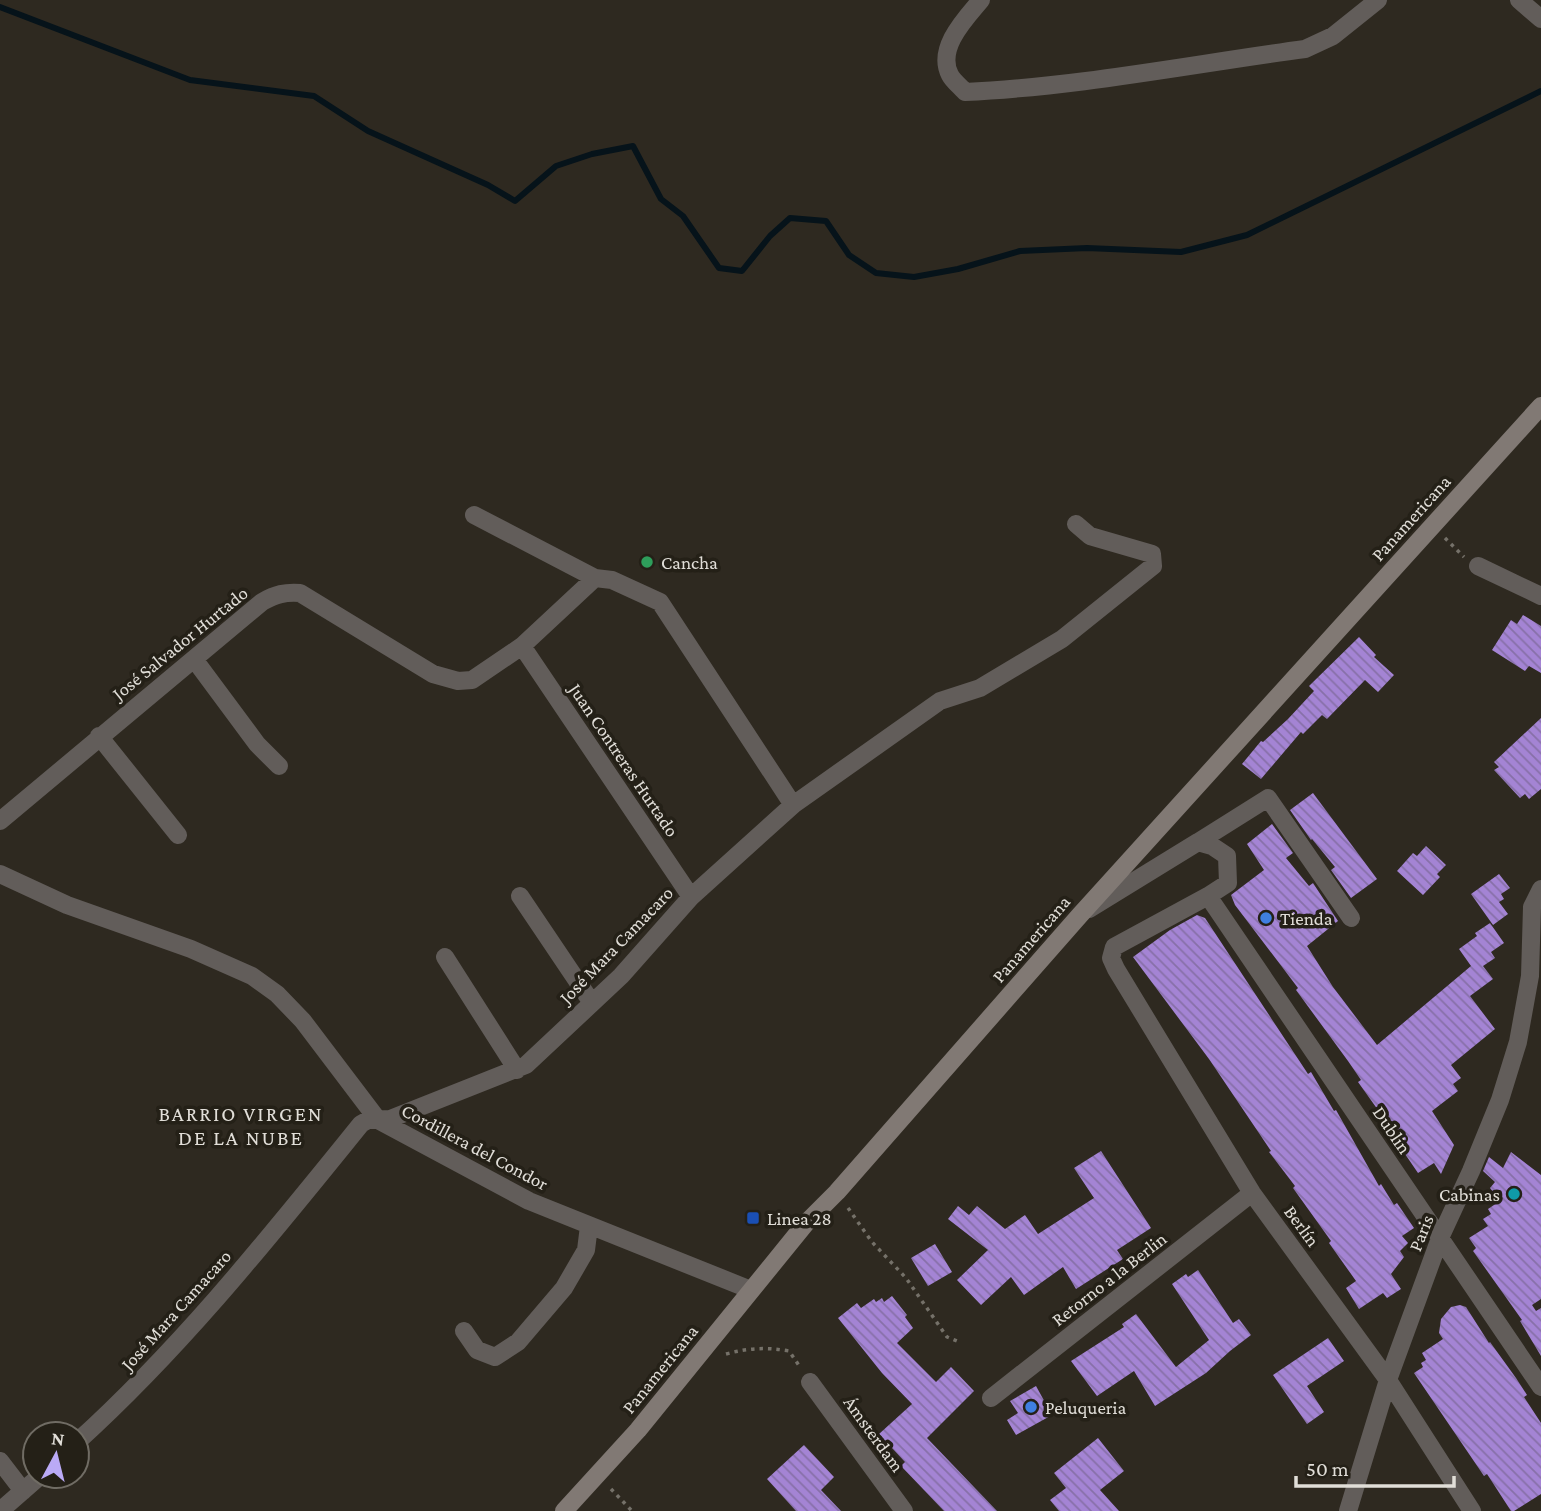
<svg xmlns="http://www.w3.org/2000/svg" width="1541" height="1511" font-family="'Crimson Pro',serif">
<style>
.lines{fill:none;stroke-linecap:round;stroke-linejoin:round}
.stream{stroke:#06131a;stroke-width:6}
.building{fill:url(#building-back-hatch)}
.path{stroke:#757169;stroke-width:3.5;stroke-dasharray:3.5 5;stroke-linecap:butt}
.minor{stroke:#625d5a;stroke-width:18}
.secondary{stroke:#817974;stroke-width:18}
.leisure-dot{fill:#2e9e5b;stroke:#242017;stroke-width:2.5}
.shop-dot{fill:#3f7fe0;stroke:#242017;stroke-width:2.5}
.culture-dot{fill:#0f9aa8;stroke:#242017;stroke-width:2.5}
.transit-dot{fill:#1a4fb4;stroke:#242017;stroke-width:2.5}
.labels{text-anchor:middle;dominant-baseline:central;stroke-width:7;stroke-linejoin:round;paint-order:stroke}
.street-label{font-size:19px;fill:#e1ded8;stroke:#242017}
.poi-label{font-size:19px;fill:#e1ded8;stroke:#242017;text-anchor:start}
.neighbourhood-label{font-size:21px;letter-spacing:2px;fill:#e1ded8;stroke:#242017}
</style>
<defs>
<pattern id="building-back-hatch" width="6" height="6" patternUnits="userSpaceOnUse" patternTransform="scale(1.75)"><rect width="6" height="6" fill="#a484d4"/><path d="M-1 5l2 2M0 0l6 6M5-1l2 2" fill="none" stroke="#8770a8"/></pattern>
</defs>
<rect width="100%" height="100%" fill="#2e2920"/>
<g class="lines">
<path class="stream" d="M0,7L190,80L314,96L368,131L488,185L515,201L556,166L592,154L633,146L661,199L683,216L719,268L742,271L770,236L790,218L826,221L849,255L876,273L914,277L958,269L1020,251L1087,248L1181,252L1247,235L1541,91"/>
</g>
<path class="building" d="M1523,615L1541,626V673L1529,666L1525,671L1492,650L1511,620L1517,624Z
M1359,637L1376,655L1374,657L1394,675L1378,692L1365,680L1327,719L1322,715L1303,734L1301,732L1261,779L1242,764L1261,741L1263,742L1288,719L1314,691L1309,686Z
M1541,718V789L1529,799L1525,794L1520,798L1494,770L1499,767L1494,762Z
M1313,793L1377,879L1351,898L1331,870L1335,867L1312,839L1311,840L1290,810Z
M1272,824L1293,853L1286,858L1309,886L1313,883L1338,921L1307,946L1333,987L1377,1045L1471,966L1459,949L1477,936L1475,933L1490,923L1504,943L1491,952L1495,958L1483,966L1493,979L1470,996L1495,1029L1451,1065L1461,1078L1453,1084L1458,1091L1432,1111L1454,1145L1441,1174L1434,1163L1418,1173L1405,1154L1408,1152L1358,1082L1361,1080L1348,1061L1296,990L1298,988L1235,905L1231,895L1264,870L1247,844Z
M1426,846L1446,865L1437,874L1440,877L1423,895L1397,871L1413,853L1417,856Z
M1499,874L1510,888L1501,894L1504,899L1499,902L1508,914L1493,925L1471,894Z
M1197,915L1205,918L1209,924L1308,1074L1311,1072L1334,1111L1336,1110L1379,1186L1381,1184L1394,1205L1397,1203L1414,1228L1402,1236L1408,1243L1400,1251L1404,1257L1391,1274L1401,1289L1387,1298L1383,1293L1359,1309L1346,1288L1356,1281L1329,1243L1331,1241L1293,1188L1295,1186L1269,1152L1271,1151L1209,1059L1133,957L1170,930Z
M1101,1151L1151,1228L1117,1250L1123,1259L1076,1289L1063,1267L1024,1295L1011,1277L981,1305L957,1280L988,1250L948,1219L958,1206L969,1215L977,1206L1005,1229L1025,1215L1038,1234L1094,1198L1074,1168Z
M1511,1152L1541,1175V1299L1532,1305L1536,1311L1541,1308V1356L1520,1321L1522,1320L1473,1251L1476,1248L1469,1238L1488,1226L1483,1219L1491,1214L1488,1209L1500,1201L1490,1188L1495,1182L1483,1171L1489,1157L1503,1168Z
M935,1244L952,1272L928,1286L911,1258Z
M1198,1270L1233,1323L1239,1319L1251,1335L1230,1351L1206,1373L1155,1406L1134,1371L1097,1396L1071,1361L1124,1327L1122,1324L1136,1314L1176,1367L1209,1340L1172,1284L1186,1274L1188,1277Z
M892,1296L907,1315L905,1317L913,1328L897,1343L936,1382L951,1367L974,1391L927,1438L997,1511H944L901,1466L905,1462L879,1434L912,1404L882,1373L838,1318L857,1303L861,1308L874,1299L876,1302L882,1298L884,1302Z
M1460,1305L1466,1307L1489,1343L1490,1342L1516,1378L1527,1395L1524,1397L1541,1423V1494L1514,1511H1511L1487,1474L1484,1476L1414,1373L1423,1367L1421,1363L1426,1360L1422,1353L1443,1339L1439,1333L1441,1319L1451,1307Z
M1328,1338L1344,1361L1307,1386L1324,1412L1307,1424L1273,1375Z
M1036,1386L1052,1415L1016,1435L1007,1420L1018,1413L1010,1401Z
M1098,1438L1124,1471L1100,1490L1119,1511H1059L1050,1500L1066,1488L1054,1473Z
M804,1445L834,1477L821,1490L841,1511H796L767,1479Z"/>
<g class="lines">
<path class="path" d="M1445,538L1464,557
M848,1208L872,1242L906,1278L947,1337L957,1341
M726,1354C748,1348 766,1347 789,1351L800,1367
M611,1489L632,1511"/>
<path class="minor" d="M981,0C966,18 936,48 950,75C953,81 961,87 965,92C1077,87 1193,64 1305,49L1333,36L1378,0
M1519,0L1541,19
M474,515L595,578
M1478,566L1541,596
M522,646L691,897
M194,659L257,744L279,766
M99,736L178,835
M0,821L262,602C276,594 285,592 300,593L433,674L458,681L472,680L522,646L595,578L612,580L660,602L793,805
M1198,842L1268,798L1351,918
M0,874L67,905L191,949L252,976L277,994L303,1021L378,1120L529,1201L751,1290
M520,896L592,1003
M1208,896L1541,1387
M1089,909L1198,842L1212,846L1227,856L1228,883L1208,896L1114,947L1111,958L1116,969L1252,1193L1388,1380L1472,1511
M445,957L517,1070
M464,1331L477,1350L495,1357L518,1342L564,1288L586,1250L589,1226
M810,1382L904,1511
M991,1398L1252,1193
M77,1442C183,1346 271,1235 361,1124L368,1120L390,1119L526,1065L621,976L691,897L793,805L940,701L980,688L1062,639L1153,566L1152,554L1090,536L1076,524
M0,1461L23,1491
M0,1511L40,1476
M1348,1511L1388,1380L1440,1238L1471,1171L1500,1100L1518,1042L1530,976L1532,907L1541,889"/>
<path class="secondary" d="M564,1511L638,1430L806,1223L837,1192L1080,915L1541,406"/>
</g>
<circle class="leisure-dot" cx="647" cy="562" r="7"/>
<g class="shop-dot">
<circle cx="1266" cy="918" r="7"/>
<circle cx="1031" cy="1407" r="7"/>
</g>
<circle class="culture-dot" cx="1514" cy="1194" r="7"/>
<rect class="transit-dot" x="746" y="1211" width="14" height="14" rx="3.5"/>
<g class="labels">
<g class="street-label">
<text transform="translate(1411 518) rotate(-48)">Panamericana</text>
<text transform="translate(180 643) rotate(-39)">José Salvador Hurtado</text>
<text transform="translate(624 760) rotate(56)">Juan Contreras Hurtado</text>
<text transform="translate(1031 939) rotate(-49)">Panamericana</text>
<text transform="translate(616 945) rotate(-46)">José Mara Camacaro</text>
<text transform="translate(1392 1130) rotate(56)">Dublin</text>
<text transform="translate(475 1147) rotate(28)">Cordillera del Condor</text>
<text transform="translate(1302 1226) rotate(54)">Berlín</text>
<text transform="translate(1421 1233) rotate(-68)">Paris</text>
<text transform="translate(1109 1279) rotate(-38)">Retorno a la Berlin</text>
<text transform="translate(176 1310) rotate(-48)">José Mara Camacaro</text>
<text transform="translate(660 1369) rotate(-51)">Panamericana</text>
<text transform="translate(874 1434) rotate(54)">Ámsterdam</text>
</g>
<g class="poi-label">
<text x="661" y="562">Cancha</text>
<text x="1280" y="918">Tienda</text>
<text x="1500" y="1194" text-anchor="end">Cabinas</text>
<text x="767" y="1218">Linea 28</text>
<text x="1045" y="1407">Peluqueria</text>
</g>
<g class="neighbourhood-label">
<text x="241" y="1114">BARRIO VIRGEN<tspan x="241" dy="24">DE LA NUBE</tspan></text>
</g>
</g>
<g transform="translate(56 1455) rotate(7)"><circle r="33" fill="#242017" stroke="#706c64" stroke-width="2"/>
<path d="M0-5L12 26L0 18L-12 26Z" fill="#baaaf6"/>
<text y="-10" font-size="19" font-weight="bold" text-anchor="middle" fill="#e1ded8">N</text>
</g>
<path d="M1296 1476v10h158v-10" fill="none" stroke="#e1ded8" stroke-width="3.5"/>
<text x="1306" y="1476" font-size="21" fill="#e1ded8" stroke="#242017" stroke-width="5" paint-order="stroke">50 m</text>
</svg>
